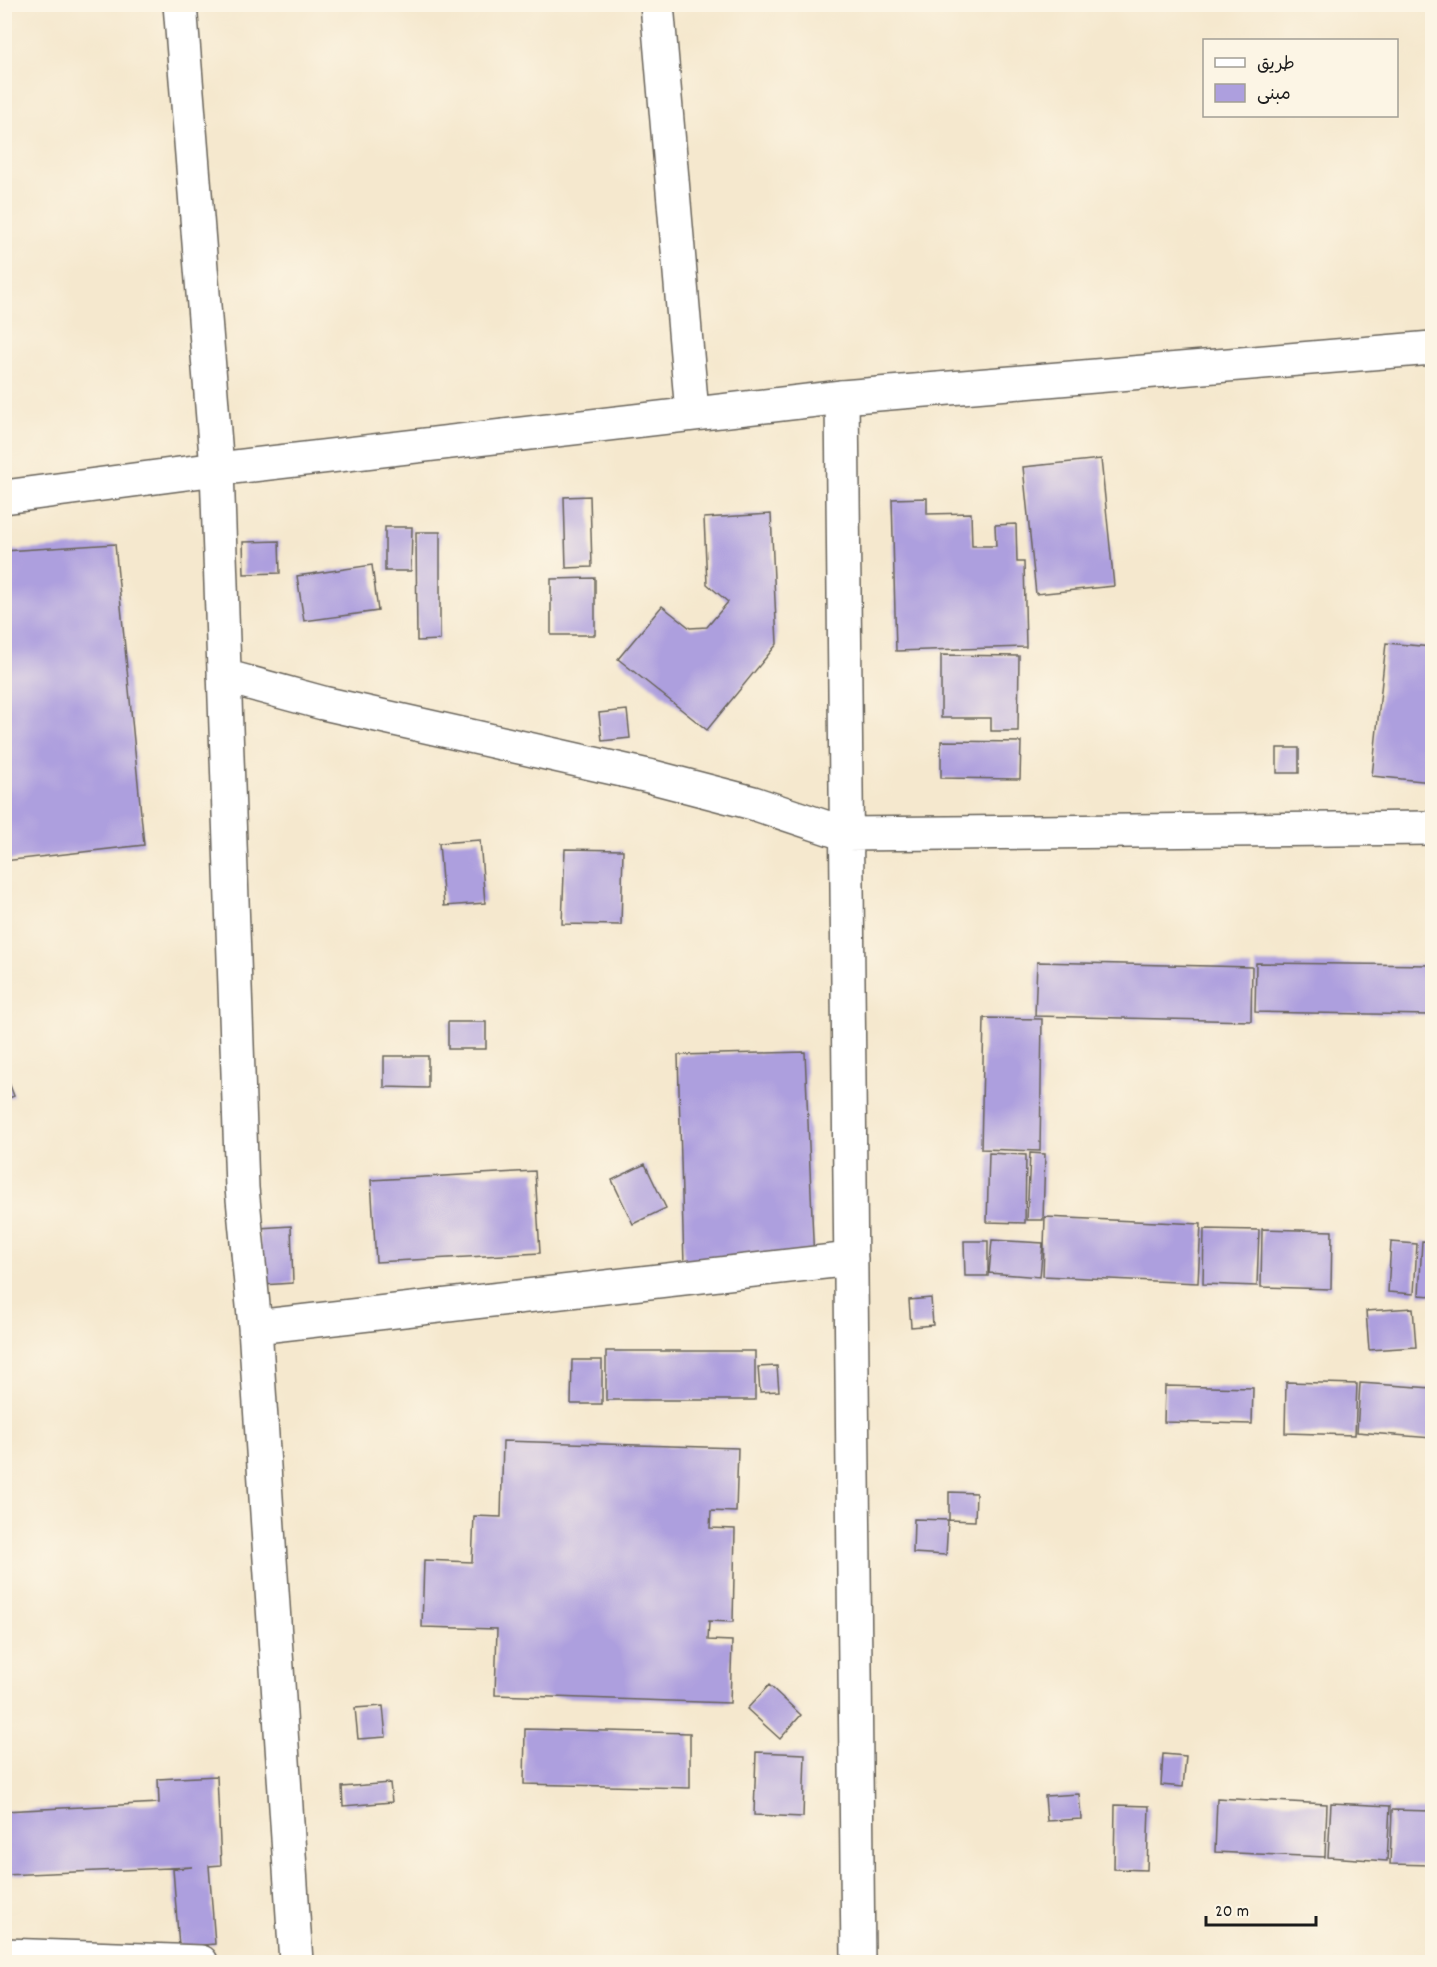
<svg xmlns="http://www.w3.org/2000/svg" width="1437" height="1967" font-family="Dekko,'Playpen Sans Arabic',sans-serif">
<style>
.building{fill:#ad9fde}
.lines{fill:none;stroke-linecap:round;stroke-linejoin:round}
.minor-casing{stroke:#68635a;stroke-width:36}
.primary-casing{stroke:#68635a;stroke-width:36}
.minor{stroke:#fff;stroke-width:33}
.primary{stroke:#fff;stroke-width:33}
</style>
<rect width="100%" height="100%" fill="#fcf5e5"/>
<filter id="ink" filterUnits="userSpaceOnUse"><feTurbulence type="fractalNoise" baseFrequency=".0167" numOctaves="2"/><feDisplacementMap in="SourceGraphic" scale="12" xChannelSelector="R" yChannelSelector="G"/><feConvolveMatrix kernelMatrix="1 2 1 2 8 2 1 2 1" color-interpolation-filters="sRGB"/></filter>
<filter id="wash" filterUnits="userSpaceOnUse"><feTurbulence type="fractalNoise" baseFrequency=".008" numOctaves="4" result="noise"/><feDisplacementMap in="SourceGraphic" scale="24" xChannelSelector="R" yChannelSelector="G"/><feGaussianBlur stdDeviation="1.35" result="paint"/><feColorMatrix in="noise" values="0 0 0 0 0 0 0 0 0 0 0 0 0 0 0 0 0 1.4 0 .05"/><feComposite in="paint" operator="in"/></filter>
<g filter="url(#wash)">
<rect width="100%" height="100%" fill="#f5e8ce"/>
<g id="blocks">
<path class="building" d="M1101,459L1114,586L1036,594L1023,467Z
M590,496L592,567L566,568L564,497Z
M927,498V514L971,513L972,546H996L995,525L1016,524L1017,562H1024L1026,647L896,651L892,499Z
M771,514L777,644L707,730L618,659L662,606L690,628L707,627L728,602L707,584L704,518Z
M385,527H412L411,571H385Z
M416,532H440V640L417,641Z
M279,541L280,573L244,574L243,542Z
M115,544L144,845L4,861V551Z
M372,565L378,611L304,621L297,576Z
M595,578V635H551V579Z
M1386,643L1432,647V782L1372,776Z
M941,655L1019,656L1018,731H991V718H941Z
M627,710L630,738L602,741L599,713Z
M941,741L1021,742L1020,779L941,778Z
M1277,748H1299V773H1277Z
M480,840L485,903L444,906L439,843Z
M565,849L623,850L621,925L562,924Z
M1037,962L1252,967L1251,1021L1035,1016Z
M1256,963L1432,965V1015L1255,1012Z
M984,1018L1042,1019L1040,1151L981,1149Z
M448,1022H486V1049H448Z
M805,1052L814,1262L684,1265L678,1055Z
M384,1056H428V1088L384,1087Z
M4,1069L14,1096L4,1100Z
M989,1153L1026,1155L1025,1223L987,1222Z
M1030,1153L1045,1154L1043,1220H1027Z
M645,1164L666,1208L633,1224L612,1180Z
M535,1171L540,1253L376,1262L371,1180Z
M1045,1217L1201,1224L1198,1283L1043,1276Z
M291,1226L293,1283L262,1285L259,1228Z
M1204,1229L1259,1230L1257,1286L1203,1284Z
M1262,1229L1332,1231L1331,1289L1261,1287Z
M992,1240L1043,1243L1040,1277L989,1273Z
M964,1241H988V1276H965Z
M1422,1241L1432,1242V1296L1419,1295Z
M1391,1242L1417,1244L1414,1294L1388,1292Z
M931,1298L933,1325L911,1327L909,1300Z
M1413,1308L1416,1347L1369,1350L1366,1311Z
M606,1351H755V1400H606Z
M572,1360H602V1404H571Z
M777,1366L779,1391L760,1392L758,1367Z
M1286,1382L1357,1384L1355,1435L1285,1433Z
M1360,1383L1432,1388V1438L1357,1432Z
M1165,1386L1253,1388L1252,1424L1164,1422Z
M503,1441L738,1448L736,1512L711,1511L710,1528L735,1529L733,1622L709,1621L708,1640L732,1641L730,1703L495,1695L497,1629L422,1627L424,1560L472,1562L474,1516L501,1517Z
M949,1492L976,1493L975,1521L949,1520Z
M914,1519L948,1520L946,1555L913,1553Z
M769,1685L801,1715L780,1739L747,1709Z
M383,1706L386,1737L358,1739L355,1708Z
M525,1729L690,1733V1788L524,1784Z
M756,1752L805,1754L803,1817L754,1815Z
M1163,1754L1186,1756L1183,1787L1161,1785Z
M217,1776L221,1865L209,1866L215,1944L179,1947L173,1869L192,1867L4,1875V1811L159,1803L158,1779Z
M390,1783L392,1802L343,1806L342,1787Z
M1079,1794L1081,1819L1047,1821L1045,1796Z
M1217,1798L1327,1804L1325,1857L1215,1852Z
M1331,1803L1390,1806L1387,1861L1328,1857Z
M1115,1805L1149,1806L1147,1870L1114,1869Z
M1392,1810L1432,1811V1865L1390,1864Z"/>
</g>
</g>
<g filter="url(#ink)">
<use href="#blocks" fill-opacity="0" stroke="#68635a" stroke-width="1.5"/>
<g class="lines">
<g class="minor-casing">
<path id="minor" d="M180,4L217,469L242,1188L255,1327L296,1962
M657,4L692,413
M842,397L858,1962
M224,676L323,703L653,777L753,803L846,834L1432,828
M255,1327L851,1259
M4,1955L201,1962"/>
</g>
<g class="primary-casing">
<path id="primary" d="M4,497L217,469L842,397L1432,348"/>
</g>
<use href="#minor" class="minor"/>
<use href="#primary" class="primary"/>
</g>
</g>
<rect width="1437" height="1967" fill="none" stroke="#fcf5e5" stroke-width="24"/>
<rect x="1203" y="39" width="195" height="78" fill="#fcf5e5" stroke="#a29e95" stroke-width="1.5"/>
<rect x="1215" y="58" width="30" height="9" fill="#ffffff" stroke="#a29e95" stroke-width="1.5"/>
<text x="1257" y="69" font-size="18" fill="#1c1c1c">طريق</text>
<rect x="1215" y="84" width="30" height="18" fill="#ad9fde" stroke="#a29e95" stroke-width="1.5"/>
<text x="1257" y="99" font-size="18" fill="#1c1c1c">مبنى</text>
<path d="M1206 1916v9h110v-9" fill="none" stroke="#1c1c1c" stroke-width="3"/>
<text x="1215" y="1916" font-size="18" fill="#1c1c1c" stroke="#fcf5e5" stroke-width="4.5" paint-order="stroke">20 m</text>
</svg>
